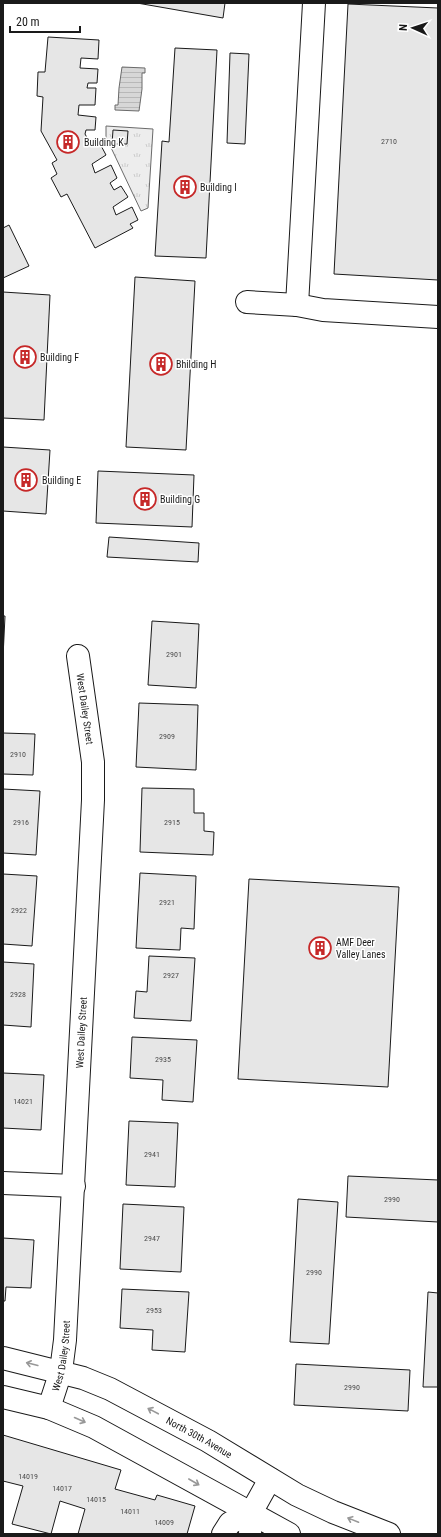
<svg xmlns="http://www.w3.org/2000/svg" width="441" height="1537" font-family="'Roboto Condensed',sans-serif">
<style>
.grass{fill:url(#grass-tufts);stroke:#6a6a6a}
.water{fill:url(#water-rules);stroke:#6a6a6a}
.building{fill:#e6e6e6;stroke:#1a1a1a}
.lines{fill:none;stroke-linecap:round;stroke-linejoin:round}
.minor-casing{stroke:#1a1a1a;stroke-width:24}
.minor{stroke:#fff;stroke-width:22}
.oneway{stroke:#989898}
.labels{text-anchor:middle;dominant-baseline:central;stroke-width:3;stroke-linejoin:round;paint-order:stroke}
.number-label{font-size:8px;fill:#4d4d4d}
.poi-label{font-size:10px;fill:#1a1a1a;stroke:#fff;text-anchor:start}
.street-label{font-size:10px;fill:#1a1a1a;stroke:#fff}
</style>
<defs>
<pattern id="grass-tufts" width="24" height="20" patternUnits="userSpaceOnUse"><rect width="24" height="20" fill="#ededed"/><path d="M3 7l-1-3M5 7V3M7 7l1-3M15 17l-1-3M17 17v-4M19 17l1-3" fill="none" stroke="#cbcbcb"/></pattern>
<pattern id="water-rules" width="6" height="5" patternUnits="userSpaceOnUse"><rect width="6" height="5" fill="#d7d7d7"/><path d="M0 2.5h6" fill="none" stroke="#b8b8b8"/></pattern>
</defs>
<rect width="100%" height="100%" fill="#fff"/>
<path class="grass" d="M106,126L153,129L148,208L141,211L106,137Z"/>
<path class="water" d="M122,67L145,68V73H142V89L139,111L115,110V105H118L119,88Z"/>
<path class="building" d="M137,3H225L223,18Z
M348,4L438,8V280L334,274Z
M48,37L99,40L98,59L81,58L80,68L98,69L97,83H88L87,88H96L95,105H79L78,115L96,117L95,130H86L85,134L91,145L98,140L106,155L92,164L95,173L111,165L117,178L110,183L114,190L121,186L128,197L113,207L116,215L132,207L138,220L130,224L133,228L95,248L67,194L61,197L51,178L57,174L52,163L57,160L41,131L43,97L37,96L38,72H45Z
M175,48L217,50L206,258L155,256L162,141L169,142Z
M230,53L249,54L245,144L227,143Z
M113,130L128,131L127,144H112Z
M9,225L29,266L3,278V228Z
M135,277L195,281L186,450L126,447Z
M3,292L50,295L44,420L3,418Z
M3,447L50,450L46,514L3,511Z
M98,471L194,475L192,527L96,523Z
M109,537L199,543L198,562L107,557Z
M3,616H5L3,657Z
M152,621L199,624L196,688L148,685Z
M139,703L198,705L196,770L136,767Z
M3,733L35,734L33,775L3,774Z
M142,788L194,789V813H204V831L214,832L213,855L140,852Z
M3,789L40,791L36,855L3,853Z
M140,873L196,876L194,929L181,928L180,950L136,948Z
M3,874L37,876L32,946L3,944Z
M249,879L399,887L388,1087L238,1079Z
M149,956L195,958L191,1021L134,1018L136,991L147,992Z
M3,962L34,964L31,1027L3,1025Z
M132,1037L197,1040L193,1102L162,1100L163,1080L130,1078Z
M3,1073L44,1075L41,1130L3,1128Z
M129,1121L178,1123L175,1187L126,1185Z
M348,1176L438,1180V1222L346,1217Z
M298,1199L338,1202L329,1344L290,1342Z
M123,1204L184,1207L181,1272L120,1269Z
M3,1238L34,1240L31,1288L6,1287L5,1301H3Z
M122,1289L189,1292L185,1352L152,1350L153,1330L120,1328Z
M428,1292L438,1293V1387H423Z
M296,1364L410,1370L408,1411L294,1405Z
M3,1435L121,1470L115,1489L155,1500L157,1495L195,1506L187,1534H78L85,1509L60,1501L51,1534L12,1524L23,1486L3,1481Z"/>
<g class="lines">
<g class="minor-casing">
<g id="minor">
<path d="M247,302L297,305L323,310L438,317"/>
<path d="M297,305L314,3"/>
<path d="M3,1183L74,1186"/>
<path id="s1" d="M3,1358L83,1378L110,1389L208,1441L297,1495L333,1512L389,1534"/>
<path d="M3,1397L49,1408L94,1427L289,1534"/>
<path id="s2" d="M49,1408L61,1371L65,1340L93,800V762L78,656"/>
<path d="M223,1534L230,1523L251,1513"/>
<path d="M250,1534L251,1513L270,1479"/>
</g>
</g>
<use href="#minor" class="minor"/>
</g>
<defs><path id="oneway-shaft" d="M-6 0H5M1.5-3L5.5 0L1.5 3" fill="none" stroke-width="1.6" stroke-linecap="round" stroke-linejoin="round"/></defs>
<g class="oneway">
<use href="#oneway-shaft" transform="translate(32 1364) rotate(-166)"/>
<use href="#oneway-shaft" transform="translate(153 1411) rotate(-152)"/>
<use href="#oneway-shaft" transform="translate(80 1420) rotate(24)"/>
<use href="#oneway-shaft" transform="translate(194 1482) rotate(30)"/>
<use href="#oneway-shaft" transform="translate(353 1520) rotate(-158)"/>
</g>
<defs>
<g id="building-ring" transform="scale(1.15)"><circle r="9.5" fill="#fff" stroke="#c62828" stroke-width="1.5"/><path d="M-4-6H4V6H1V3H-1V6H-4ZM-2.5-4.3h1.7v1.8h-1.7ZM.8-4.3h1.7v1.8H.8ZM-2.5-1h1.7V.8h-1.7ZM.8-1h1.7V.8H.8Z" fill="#c62828"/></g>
</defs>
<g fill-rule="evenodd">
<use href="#building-ring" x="68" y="142"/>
<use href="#building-ring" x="185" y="187"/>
<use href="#building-ring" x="25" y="357"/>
<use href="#building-ring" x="161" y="364"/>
<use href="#building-ring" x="26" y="480"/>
<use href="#building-ring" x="145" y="499"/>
<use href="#building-ring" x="320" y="948"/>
</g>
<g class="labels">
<g class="number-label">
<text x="389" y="141">2710</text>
<text x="174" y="654">2901</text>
<text x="167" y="736">2909</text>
<text x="18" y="754">2910</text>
<text x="21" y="822">2916</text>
<text x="172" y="822">2915</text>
<text x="167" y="902">2921</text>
<text x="19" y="910">2922</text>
<text x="171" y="975">2927</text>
<text x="18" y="994">2928</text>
<text x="163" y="1059">2935</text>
<text x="23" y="1101">14021</text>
<text x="152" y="1154">2941</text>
<text x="392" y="1199">2990</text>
<text x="152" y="1238">2947</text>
<text x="314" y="1272">2990</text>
<text x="154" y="1310">2953</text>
<text x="352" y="1387">2990</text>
<text x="28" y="1476">14019</text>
<text x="62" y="1488">14017</text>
<text x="96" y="1499">14015</text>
<text x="130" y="1511">14011</text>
<text x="164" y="1522">14009</text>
</g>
<g class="poi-label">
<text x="84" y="142">Building K</text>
<text x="200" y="187">Building I</text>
<text x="40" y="357">Building F</text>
<text x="176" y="364">Bhilding H</text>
<text x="42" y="480">Building E</text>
<text x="160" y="499">Building G</text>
<text x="336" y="942">AMF Deer<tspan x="336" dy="12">Valley Lanes</tspan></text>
</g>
<g class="street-label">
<text transform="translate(85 709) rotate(82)">West Dailey Street</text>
<text stroke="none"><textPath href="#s2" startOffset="378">West Dailey Street</textPath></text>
<text stroke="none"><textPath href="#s2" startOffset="54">West Dailey Street</textPath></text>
<text stroke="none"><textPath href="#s1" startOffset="213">North 30th Avenue</textPath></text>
</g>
</g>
<rect width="441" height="1537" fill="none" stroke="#1a1a1a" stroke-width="8"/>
<g transform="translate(413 28) rotate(273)" stroke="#ffffff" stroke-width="3" paint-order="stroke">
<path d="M0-3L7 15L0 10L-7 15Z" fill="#1a1a1a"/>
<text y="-6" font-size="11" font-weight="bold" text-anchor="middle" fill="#1a1a1a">N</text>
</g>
<path d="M10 26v6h70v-6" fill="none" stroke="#1a1a1a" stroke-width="2"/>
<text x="16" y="26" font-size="12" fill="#1a1a1a" stroke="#ffffff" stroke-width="3" paint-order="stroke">20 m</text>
</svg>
